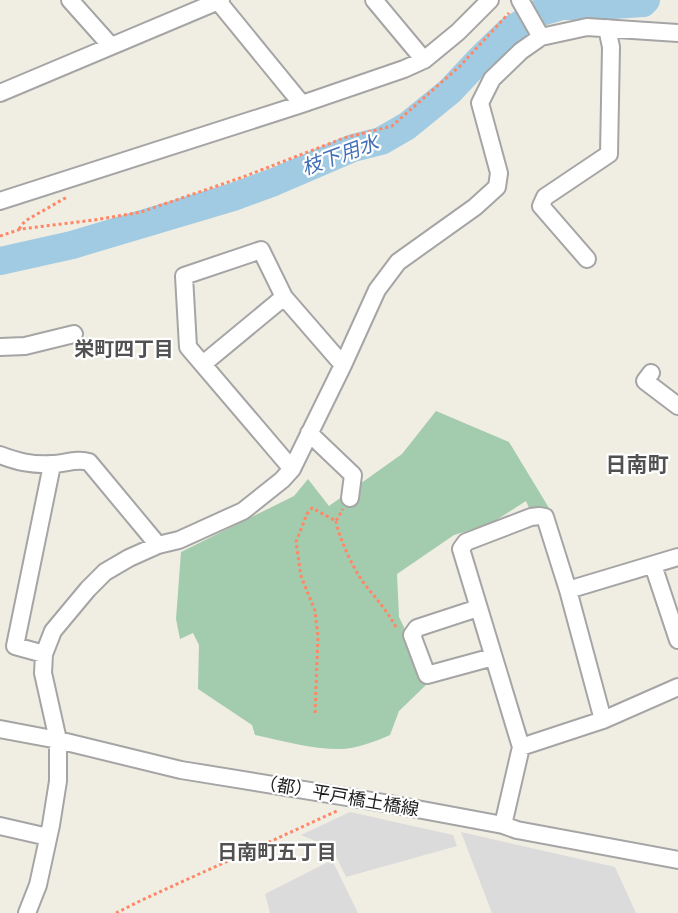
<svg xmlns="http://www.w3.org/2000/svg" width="678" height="913" font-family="'Fira Sans Condensed','Noto Sans JP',sans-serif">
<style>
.residential{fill:#dcdbdb}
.cemetery{fill:#a3cbad}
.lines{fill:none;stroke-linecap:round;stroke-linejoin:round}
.river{stroke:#a0cbe2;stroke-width:28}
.minor-casing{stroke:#a5a5a5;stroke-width:20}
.path{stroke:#ff8766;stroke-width:3;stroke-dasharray:3 3;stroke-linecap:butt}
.minor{stroke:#fff;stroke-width:16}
.labels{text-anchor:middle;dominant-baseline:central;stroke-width:4.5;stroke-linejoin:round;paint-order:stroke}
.street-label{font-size:18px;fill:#1e1e1e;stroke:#fff}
.water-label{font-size:20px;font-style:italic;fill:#426fb6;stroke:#fff}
.neighbourhood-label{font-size:20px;font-weight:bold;fill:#515151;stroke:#fff}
.quarter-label{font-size:21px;font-weight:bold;fill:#515151;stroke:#fff}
</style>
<rect width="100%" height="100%" fill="#f0ede3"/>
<path class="residential" d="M350,812L453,835L457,846L346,877L332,848L301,835Z
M461,832L615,867L636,913H492Z
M332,860L358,913H270L265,894Z"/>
<path class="cemetery" d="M436,411L509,442L549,508L531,512L526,501L490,524L454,535L397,574L399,617L427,675L426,685L399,711L390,735C377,741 355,749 340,749C311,749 283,741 255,735L252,725L198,689L199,645L193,633L180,639L176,619L181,552L294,496L308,479L329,506L402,454Z"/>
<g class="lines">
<path class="river" d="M0,261L72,245L233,197L274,182L353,148L381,141L407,126L450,91L480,59L509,31L541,12L562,6H598L643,3L646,0"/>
<g class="minor-casing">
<path id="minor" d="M70,0L111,46
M217,0L302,104
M374,0L424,60
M541,37L587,27L678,33
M0,93L221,0
M0,201L302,104L404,69L424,60L458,32L490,0
M587,259L541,206L545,197L609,154L611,47L607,28
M0,347L25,346L74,334
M203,364L284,297
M651,373L645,381L678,406
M309,433L353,475L350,498
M0,455C18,462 32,465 51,464C64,464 77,458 89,462L158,545
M292,469L188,347L184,276L261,250L284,297L343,365
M653,565L678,640
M568,590L678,557
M478,608L417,628L412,635L427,675L493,657
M44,654L15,646L52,465
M0,729L58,740L181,770L390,804L503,825L517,830L678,860
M521,747L603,720L678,687
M503,825L521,747L461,549L466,542L531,517L539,516L545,517L568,590L603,720
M0,826L48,837
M27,913L38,885L51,825L58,781V740L43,673L44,654L53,631L88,589L105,572L129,558L158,545L179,540L243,511L282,480L292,469L343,365L377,290L398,262L475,207L497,187L499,173L480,103L492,79L521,51L541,37L520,0"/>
</g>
<path class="path" d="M19,229L25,221L67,197
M0,236L21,229L94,220L141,212L243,177L344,138L392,126L460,66L509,13
M336,521C339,538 353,568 363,582C376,599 387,610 397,629
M315,713L318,636L315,611L301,576L296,542L307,514L312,508L336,521L343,509
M116,913L140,901L337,811"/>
<use href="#minor" class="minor"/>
</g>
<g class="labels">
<g class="street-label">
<text transform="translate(339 796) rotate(10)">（都）平戸橋土橋線</text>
</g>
<g class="water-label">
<text transform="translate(340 155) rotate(-20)">枝下用水</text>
</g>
<g class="neighbourhood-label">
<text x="124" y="349">栄町四丁目</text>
<text x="277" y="852">日南町五丁目</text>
</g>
<g class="quarter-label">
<text x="637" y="465">日南町</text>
</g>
</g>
</svg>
